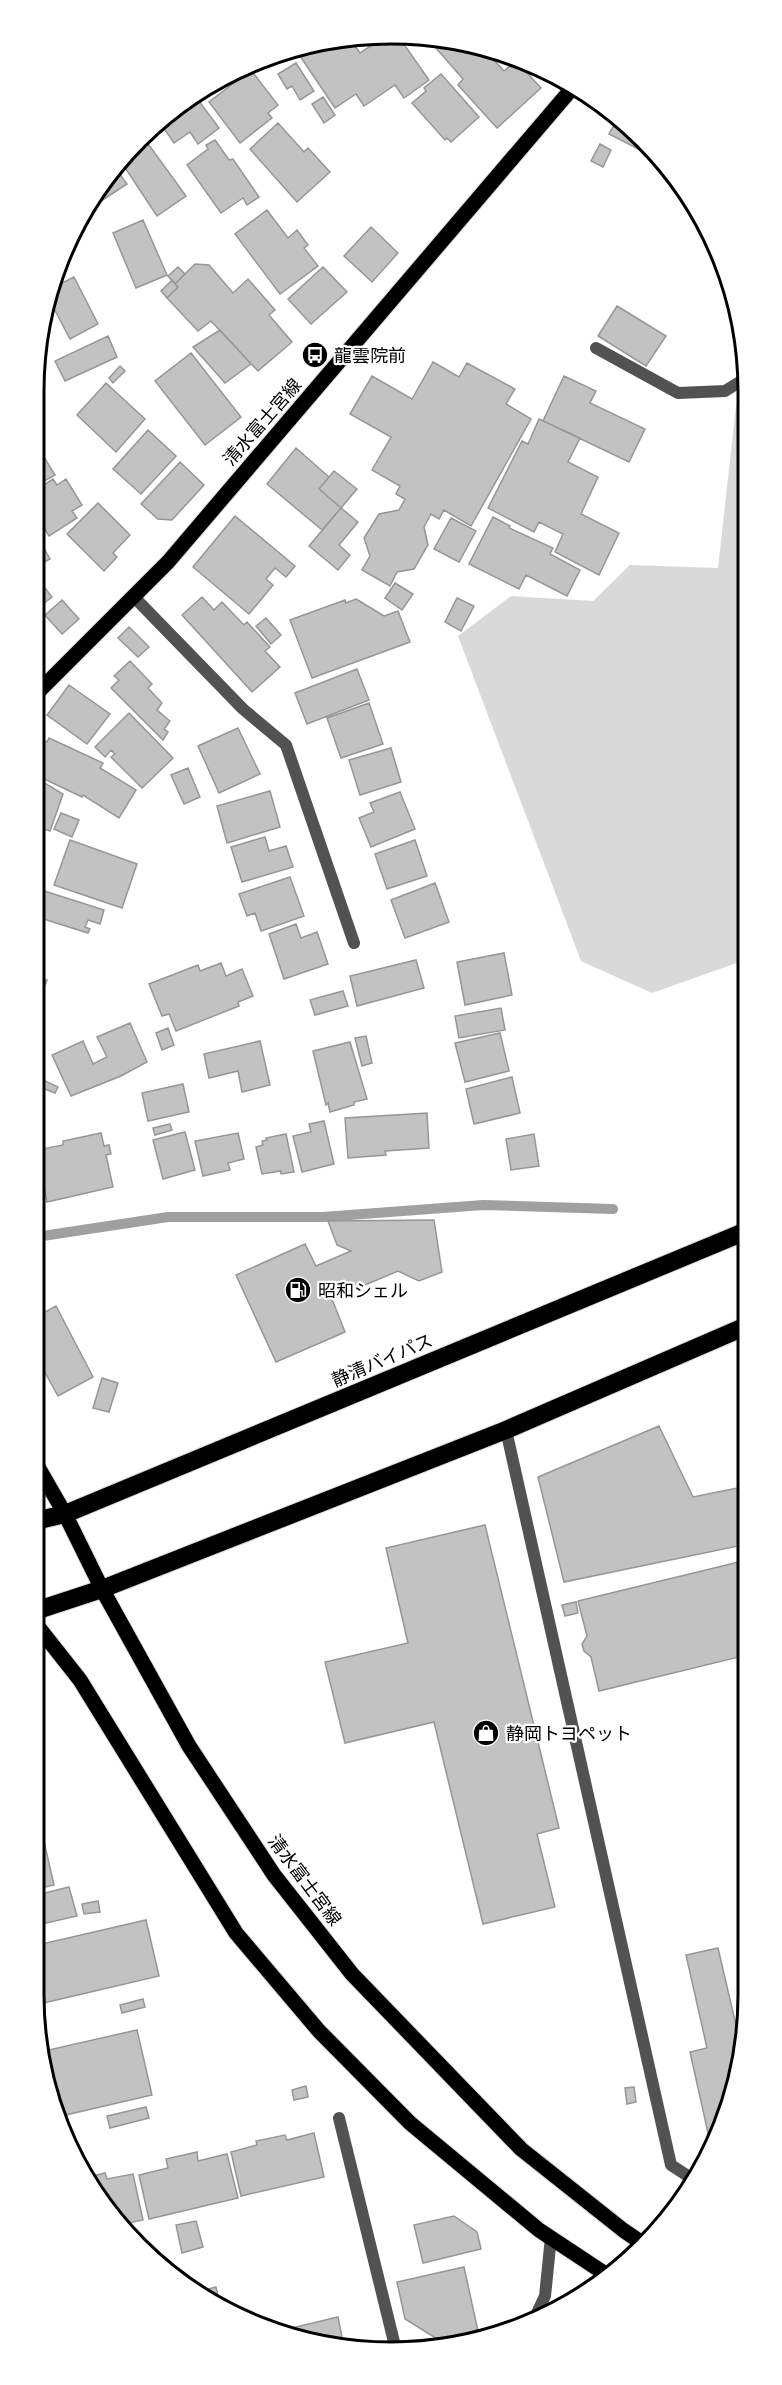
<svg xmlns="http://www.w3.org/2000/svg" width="782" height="2385" font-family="Inter,'Noto Sans JP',sans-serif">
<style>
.green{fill:#d9d9d9}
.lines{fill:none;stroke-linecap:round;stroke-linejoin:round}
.stream{stroke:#a0a0a0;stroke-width:10}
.building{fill:#c2c2c2;stroke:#969696;stroke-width:1.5}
.primary-casing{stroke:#dbdbdb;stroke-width:17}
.highway-casing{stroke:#dbdbdb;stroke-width:20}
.street{stroke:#525252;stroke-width:12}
.primary{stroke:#000;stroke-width:15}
.highway{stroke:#000;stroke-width:18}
.labels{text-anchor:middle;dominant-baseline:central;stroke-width:4.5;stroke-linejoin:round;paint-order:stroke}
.poi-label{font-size:18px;fill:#000;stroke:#fff;text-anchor:start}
.street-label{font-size:18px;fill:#000;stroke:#fff}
.rim{fill:none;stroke:#000;stroke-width:3}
</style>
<rect width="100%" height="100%" fill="#fff"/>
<path class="green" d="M746,404L745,960L652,993L581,961L458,636L511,596L593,601L630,565L718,568L736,406Z"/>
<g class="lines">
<path class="stream" d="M36,1237L168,1217H323L483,1205L613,1209"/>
</g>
<path class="building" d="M321,40H351L360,53L380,40H401L429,80L404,98L395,85L364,106L356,94L335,108L296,50Z
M429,40H461L499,54L493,59L504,71L516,61L541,88L497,128L458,85L463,79Z
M296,63L314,91L300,100L292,86L287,89L278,74Z
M251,70L278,105L268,113L272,118L240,143L209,102Z
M441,74L479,117L451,142L447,138L445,140L412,103L426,91L424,88Z
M193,93L219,128L198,144L190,132L174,143L163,127L183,113L179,107Z
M323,97L335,115L324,123L312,104Z
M617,120L650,147L646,153L609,134Z
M278,123L304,152L308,148L330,172L297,202L250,149Z
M150,135L151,137L146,141L186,196L157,216L122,163Z
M215,140L229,160L233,159L259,197L247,205L243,198L221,213L187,165L208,149L206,145Z
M600,144L611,150L603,167L591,161Z
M116,169L127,184L92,207L89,203L94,192Z
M267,210L288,238L297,230L308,245L304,248L318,266L280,294L235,234Z
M143,220L167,275L136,288L113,233Z
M371,227L398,253L372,282L344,256Z
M195,264L209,265L233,293L248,279L275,310L269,315L292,342L258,371L211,321L198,331L167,298L178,287L175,284Z
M178,267L185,274L175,284L168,276Z
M323,267L347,292L311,324L288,299Z
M74,277L98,324L70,339L49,299L54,287Z
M172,280L178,287L167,298L161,291Z
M617,306L666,336L646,366L598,336Z
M220,330L251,364L225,383L193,347Z
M108,336L117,357L65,381L55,361Z
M191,353L241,417L205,445L155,381Z
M433,362L459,377L467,363L515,389L506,404L531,419L471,526L444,510L439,519L431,514L424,527L428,545L414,569L397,572L390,586L362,570L370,556L364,538L379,514L399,510L405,499L396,494L400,486L372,470L391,437L350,414L372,376L412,399Z
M120,366L125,371L113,383L109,378Z
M564,376L596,391L590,403L645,429L629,462L543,421Z
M106,383L145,419L116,452L77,415Z
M539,419L580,438L568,462L598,477L581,514L619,533L599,575L555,552L563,534L539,522L534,532L488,508L522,441L528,444Z
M148,430L176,456L141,494L113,469Z
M296,448L329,477L319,489L341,508L322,530L267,484Z
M39,449L55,475L39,484Z
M180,462L204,485L172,520L158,519L141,504Z
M334,471L357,489L341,508L319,489Z
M53,479L57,485L66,479L82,505L72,511L77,518L49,536L39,520V488Z
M98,503L130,535L113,553L117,557L104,571L67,534Z
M341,508L358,522L339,545L350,555L338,570L309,546Z
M235,516L295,566L286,577L275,568L266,579L273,585L249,614L193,567Z
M493,517L510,526L509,528L553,548L550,554L580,570L567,596L526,575L519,589L469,564Z
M451,518L476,531L459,562L434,549Z
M45,550L50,559L39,565V553Z
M39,580L52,597L39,607Z
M395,583L413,594L402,610L385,598Z
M202,597L214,610L222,602L244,625L247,622L270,647L265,651L280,667L252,692L182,615Z
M457,598L474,606L461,631L445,622Z
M356,599L384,616L398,611L410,642L312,678L290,620L345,600L346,603Z
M62,600L79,619L62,634L45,615Z
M266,618L281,635L271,644L256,626Z
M129,627L149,647L138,657L118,638Z
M130,661L152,684L148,688L162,703L157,710L170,721L164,729L168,732L163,740L111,688L119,680L114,676Z
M357,669L369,700L307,724L295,693Z
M69,685L110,714L87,744L47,715Z
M369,703L383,744L341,758L327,718Z
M129,713L173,758L142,788L111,757L115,754L111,750L105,757L95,747Z
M238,728L260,774L219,793L198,746Z
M49,738L103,763L100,768L136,790L119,818L83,795L82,797L38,776V747L42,739L47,742Z
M391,748L401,782L360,795L349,760Z
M188,768L200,797L184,804L171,775Z
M38,779L63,794L50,831L38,827Z
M270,791L280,827L227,843L217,806Z
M400,792L415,829L371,847L359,818L374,812L370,803Z
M61,813L79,820L72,837L54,829Z
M265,837L269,851L286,846L293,867L242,882L231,847Z
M70,840L137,864L122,908L54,885Z
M415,840L427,876L387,889L375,854Z
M290,877L304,916L261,931L255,913L247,916L239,894Z
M435,883L449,922L405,938L391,900Z
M38,889L104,910L100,924L88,920L85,927L90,929L88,933L37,917Z
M296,924L301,938L317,932L328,964L284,979L269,934Z
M504,953L512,995L465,1005L457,962Z
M416,960L424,988L357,1006L350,976Z
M221,963L226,976L242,969L253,996L238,1002L239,1006L176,1031L169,1014L162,1016L149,984L198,965L200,971Z
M37,977L47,980L37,1006Z
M343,991L348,1006L315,1015L310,1000Z
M501,1008L505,1030L459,1038L455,1016Z
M130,1023L147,1062L121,1076L71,1096L52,1055L83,1041L93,1064L107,1057L97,1037Z
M168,1028L174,1045L162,1050L156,1033Z
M500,1033L509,1071L465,1082L455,1043Z
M366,1036L372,1063L362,1066L355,1038Z
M260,1041L270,1085L242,1092L238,1071L209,1078L204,1054Z
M350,1042L367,1099L354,1102V1105L330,1112L328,1103L326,1105L313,1051Z
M512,1077L520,1113L474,1124L466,1089Z
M43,1080L58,1087L55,1093L40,1087Z
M183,1084L189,1112L148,1121L142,1093Z
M427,1113L429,1148L385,1151L386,1155L348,1158L345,1118Z
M324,1121L334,1164L302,1172L293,1136L311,1132L309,1124Z
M170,1124L172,1130L155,1135L153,1128Z
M185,1132L195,1170L163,1179L153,1140Z
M101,1133L104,1146L109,1145L111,1154L106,1155L113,1187L47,1202L45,1191L36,1193L37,1150L63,1145V1141Z
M238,1133L244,1159L228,1163L230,1170L203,1176L195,1141Z
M286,1134L294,1172L281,1174V1171L262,1174L256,1147L263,1145L262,1141L267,1140L266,1138Z
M534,1134L539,1166L511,1170L506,1139Z
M434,1220L442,1272L419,1281L398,1271L332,1299L345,1332L276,1362L236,1275L305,1244L316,1266L351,1251L337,1245L328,1221Z
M56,1306L93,1377L58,1396L36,1356V1317Z
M102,1378L118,1383L109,1412L93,1408Z
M659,1426L693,1497L743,1487V1545L564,1582L538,1477Z
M485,1525L559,1828L537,1834L555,1907L483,1924L434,1722L345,1743L325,1662L408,1643L386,1548Z
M743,1561V1656L599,1691L591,1657L584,1651L582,1644L587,1636L578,1601Z
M576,1602L578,1613L565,1616L562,1605Z
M34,1802H35L54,1885L33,1890Z
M69,1887L77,1916L33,1926V1896Z
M98,1901L100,1912L84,1914L82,1904Z
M146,1920L159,1976L35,2005L33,1994V1946Z
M718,1948L739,2038L742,2037V2064L710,2142L690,2052L707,2048L686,1955Z
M143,1999L145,2007L122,2013L120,2005Z
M137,2030L152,2095L57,2117L44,2051Z
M306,2086L308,2097L294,2100L292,2090Z
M634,2087L636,2102L627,2104L625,2088Z
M146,2107L149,2118L110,2128L107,2116Z
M314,2133L324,2177L241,2196L231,2152L257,2145L256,2141L285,2135L287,2140Z
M197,2152L198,2161L227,2154L238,2198L149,2219L139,2175L168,2168L166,2159Z
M105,2173L107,2179L133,2174L143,2220L119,2225L89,2177Z
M454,2216L477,2232L481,2249L423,2263L414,2225Z
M196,2221L203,2247L182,2253L176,2225Z
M464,2267L480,2340L442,2342L405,2319L397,2282Z
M216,2287L220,2306L206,2295L205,2290Z
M338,2317L344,2347L351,2345L352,2349H345L283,2330Z"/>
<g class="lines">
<g class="primary-casing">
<path id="primary" d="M38,692L168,562L575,85
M35,1462L65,1514L102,1589L189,1746L274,1875L352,1974L521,2149L623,2230L642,2243
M35,1623L80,1680L236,1933L319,2031L410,2123L539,2230L610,2277"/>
</g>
<g class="highway-casing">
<path id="highway" d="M35,1521L65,1514L744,1232
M35,1611L102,1589L506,1430L744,1327"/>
</g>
<path class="street" d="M596,348L678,393L725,391L746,378
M134,597L243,709L286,745L354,943
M506,1430L671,2165L694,2180
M339,2118L395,2346
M537,2313L545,2296L551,2237"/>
<use href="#primary" class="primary"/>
<use href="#highway" class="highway"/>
</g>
<defs>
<g id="bus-disc" transform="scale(1.35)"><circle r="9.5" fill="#000" stroke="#fff"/><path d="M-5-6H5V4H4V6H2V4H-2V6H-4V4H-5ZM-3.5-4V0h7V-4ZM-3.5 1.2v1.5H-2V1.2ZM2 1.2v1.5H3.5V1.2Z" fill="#fff"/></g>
<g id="fuel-disc" transform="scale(1.35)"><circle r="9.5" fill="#000" stroke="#fff"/><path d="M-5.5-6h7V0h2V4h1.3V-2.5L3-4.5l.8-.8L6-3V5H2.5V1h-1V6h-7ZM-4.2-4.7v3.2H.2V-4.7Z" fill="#fff"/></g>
<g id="shop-disc" transform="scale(1.35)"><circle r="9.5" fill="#000" stroke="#fff"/><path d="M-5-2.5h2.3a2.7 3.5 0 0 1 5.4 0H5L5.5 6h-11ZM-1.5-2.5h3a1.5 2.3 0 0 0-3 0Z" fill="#fff"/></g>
</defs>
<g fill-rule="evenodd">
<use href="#bus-disc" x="315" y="355"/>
<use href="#fuel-disc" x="298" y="1290"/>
<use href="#shop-disc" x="486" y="1733"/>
</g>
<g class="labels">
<g class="poi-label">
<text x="334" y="355">龍雲院前</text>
<text x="318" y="1290">昭和シェル</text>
<text x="506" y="1733">静岡トヨペット</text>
</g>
<g class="street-label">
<text transform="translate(262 422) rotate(-49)">清水富士宮線</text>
<text transform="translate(382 1360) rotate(-23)">静清バイパス</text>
<text transform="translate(305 1880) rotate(53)">清水富士宮線</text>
</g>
</g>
<path d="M0 0H782V2385H0ZM391 44H391A347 347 0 0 1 738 391V1995A347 347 0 0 1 391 2342H391A347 347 0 0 1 44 1995V391A347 347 0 0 1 391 44Z" fill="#fff" fill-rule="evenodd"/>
<path class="rim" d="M391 44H391A347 347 0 0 1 738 391V1995A347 347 0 0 1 391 2342H391A347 347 0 0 1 44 1995V391A347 347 0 0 1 391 44Z"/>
</svg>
